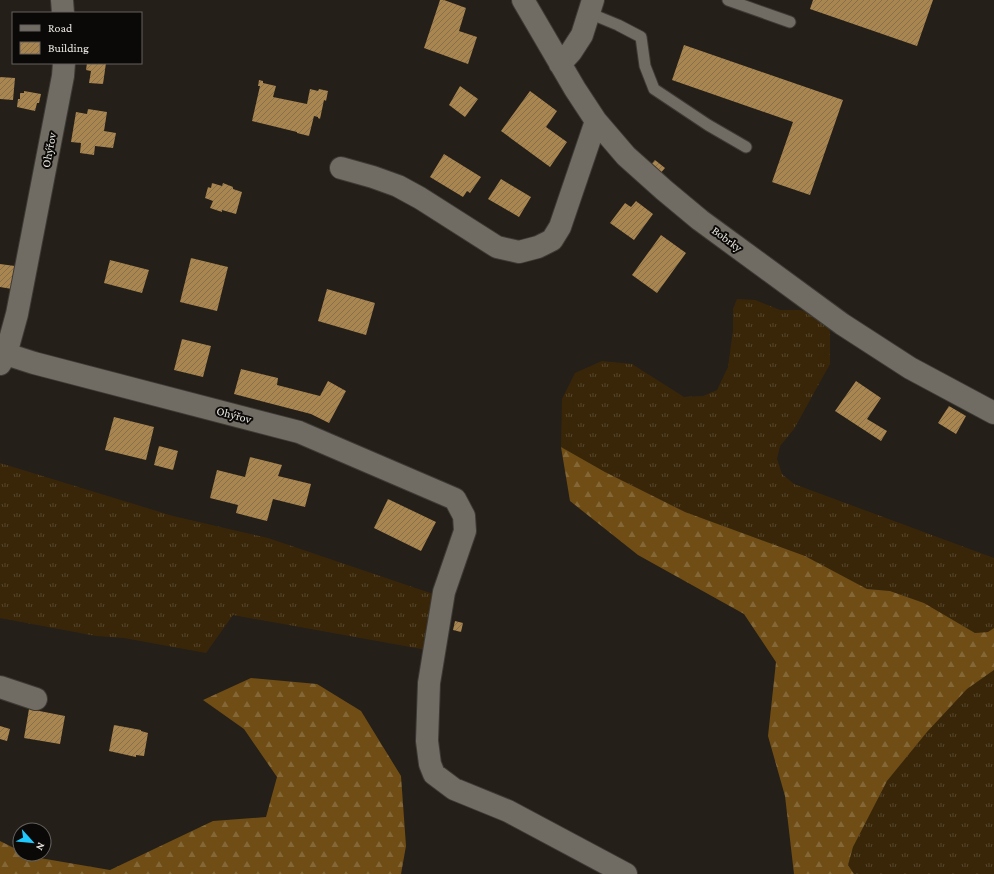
<svg xmlns="http://www.w3.org/2000/svg" width="994" height="874" font-family="'Crimson Pro',serif">
<style>
.grass{fill:url(#grass-tufts)}
.forest{fill:url(#forest-firs)}
.building{fill:url(#building-hatch)}
.lines{fill:none;stroke-linecap:round;stroke-linejoin:round}
.lane-casing{stroke:#3d3a35;stroke-width:13}
.street-casing{stroke:#3d3a35;stroke-width:24}
.lane{stroke:#706b63;stroke-width:11}
.street{stroke:#706b63;stroke-width:22}
.labels{text-anchor:middle;dominant-baseline:central;stroke-width:4;stroke-linejoin:round;paint-order:stroke}
.street-label{font-size:12px;fill:#e9e6e1;stroke:#0b0907}
</style>
<defs>
<pattern id="grass-tufts" width="24" height="20" patternUnits="userSpaceOnUse"><rect width="24" height="20" fill="#392609"/><path d="M3 7l-1-3M5 7V3M7 7l1-3M15 17l-1-3M17 17v-4M19 17l1-3" fill="none" stroke="#56462d"/></pattern>
<pattern id="forest-firs" width="22" height="20" patternUnits="userSpaceOnUse"><rect width="22" height="20" fill="#6f4d15"/><path d="M5 1l3.5 6h-7zM16 11l3.5 6h-7z" fill="#846737"/></pattern>
<pattern id="building-hatch" width="6" height="6" patternUnits="userSpaceOnUse"><rect width="6" height="6" fill="#a98550"/><path d="M-1 1l2-2M0 6l6-6M5 7l2-2" fill="none" stroke="#866f4c"/></pattern>
</defs>
<rect width="100%" height="100%" fill="#241f18"/>
<path class="grass" d="M737,299L755,300L780,310H800L817,315L825,323L830,331V364L794,429L780,446L777,459L782,474L794,484L994,558V628L988,632L975,633L924,603L890,591L867,589L805,556L685,512L605,472L561,447L562,399L575,373L602,361L632,364L684,397L703,396L717,390L728,367L733,330V309Z
M0,463L173,516L268,538L442,597L427,650L233,615L206,653L124,638L96,636L0,618Z
M994,670V874H854L848,865L853,847L887,781L927,732L967,689Z"/>
<path class="forest" d="M561,447L605,472L685,512L805,556L867,589L890,591L924,603L975,633L988,632L994,628V670L967,689L927,732L887,781L853,847L848,865L854,874H794L785,796L768,736L776,662L744,614L638,555L570,501Z
M251,678L317,684L361,711L401,776L406,846L401,874H0V841L20,851V854H27L34,857L110,870L213,821L266,817L277,777L244,729L203,700Z"/>
<path class="building" d="M440,0H444L466,8L459,31L477,37L468,64L424,48Z
M813,0H933L917,46L810,9Z
M684,45L843,100L810,195L772,182L793,122L672,80Z
M87,63H106L103,84L89,83L91,71L86,70Z
M0,77L15,78L13,100L0,99Z
M259,80L263,81V83L276,86L273,97L307,104L310,89L318,91L319,89L328,91L326,101L324,100L320,119L318,118V117L314,116L309,136L297,133V132L252,121L260,86H258Z
M460,86L478,99L465,117L449,105Z
M24,91L41,94L39,103H37L35,111L17,107L18,99H20V93H24Z
M530,91L557,111L546,127L567,142L550,167L501,131Z
M88,109L107,112L104,131L116,133L113,148L95,146L94,155L80,153L81,143L71,142L76,112L87,114Z
M444,154L481,177L470,193L467,191L463,197L430,177Z
M655,160L665,168L658,176L649,167Z
M501,179L531,197L519,217L488,199Z
M212,183L222,186L223,183L233,187V189L242,192L236,214L222,210V212L210,208L213,201L205,198L208,187L211,188Z
M636,201L653,214L634,240L610,223L625,203L631,207Z
M661,235L686,253L657,293L632,275Z
M191,258L228,267L217,311L180,302Z
M110,260L149,270L142,293L104,283Z
M0,264L15,266L12,289L0,287Z
M327,289L375,303L366,335L318,321Z
M182,339L211,346L203,377L174,370Z
M241,369L278,378L277,385L320,396L328,381L346,391L329,423L311,414L234,394Z
M856,381L881,398L867,419L887,431L881,441L835,411Z
M949,406L966,416L956,434L938,423Z
M114,417L154,427L146,460L105,450Z
M159,446L178,451L173,470L154,465Z
M250,457L282,465L278,476L311,484L305,507L273,499L267,521L236,513L238,505L210,498L217,470L245,477Z
M388,499L436,522L421,551L374,528Z
M455,621L463,623L461,632L453,630Z
M29,709L65,716L60,744L24,738Z
M114,725L141,730V731L148,733L144,756L136,755V757L109,751Z
M0,726L10,729L7,741L0,739Z"/>
<g class="lines">
<g class="lane-casing">
<path id="lane" d="M728,0L790,22
M589,13L618,25L641,37L645,66L654,89L708,125L746,147"/>
</g>
<g class="street-casing">
<path id="street" d="M62,0L63,13
M523,0L575,89L596,121L626,156L664,190L700,220L842,324L910,368L994,413
M560,64L571,52L582,35L593,0
M341,168L373,177L398,186L420,198L497,247L519,252L538,247L552,240L560,227L596,121
M6,354L34,363L299,432L455,499L464,516L465,531L444,592L429,683L427,741L430,764L434,774L454,789L508,811L626,874
M0,364L6,354L17,314L63,76L64,63
M0,687L36,699"/>
</g>
<use href="#lane" class="lane"/>
<use href="#street" class="street"/>
</g>
<g class="labels">
<g class="street-label">
<text transform="translate(49 150) rotate(-79)">Ohýřov</text>
<text transform="translate(727 239) rotate(36)">Bobrky</text>
<text transform="translate(234 415) rotate(15)">Ohýřov</text>
</g>
</g>
<rect x="12" y="12" width="130" height="52" fill="#0b0907" stroke="#64615e"/>
<rect x="20" y="25" width="20" height="6" fill="#706b63" stroke="#64615e"/>
<text x="48" y="32" font-size="12" fill="#e9e6e1">Road</text>
<rect x="20" y="42" width="20" height="12" fill="url(#building-hatch)" stroke="#64615e"/>
<text x="48" y="52" font-size="12" fill="#e9e6e1">Building</text>
<g transform="translate(32 842) rotate(117)"><circle r="19" fill="#0b0907" stroke="#64615e"/>
<path d="M0-3L7 15L0 10L-7 15Z" fill="#20c9fd"/>
<text y="-6" font-size="11" font-weight="bold" text-anchor="middle" fill="#e9e6e1">N</text>
</g>
</svg>
